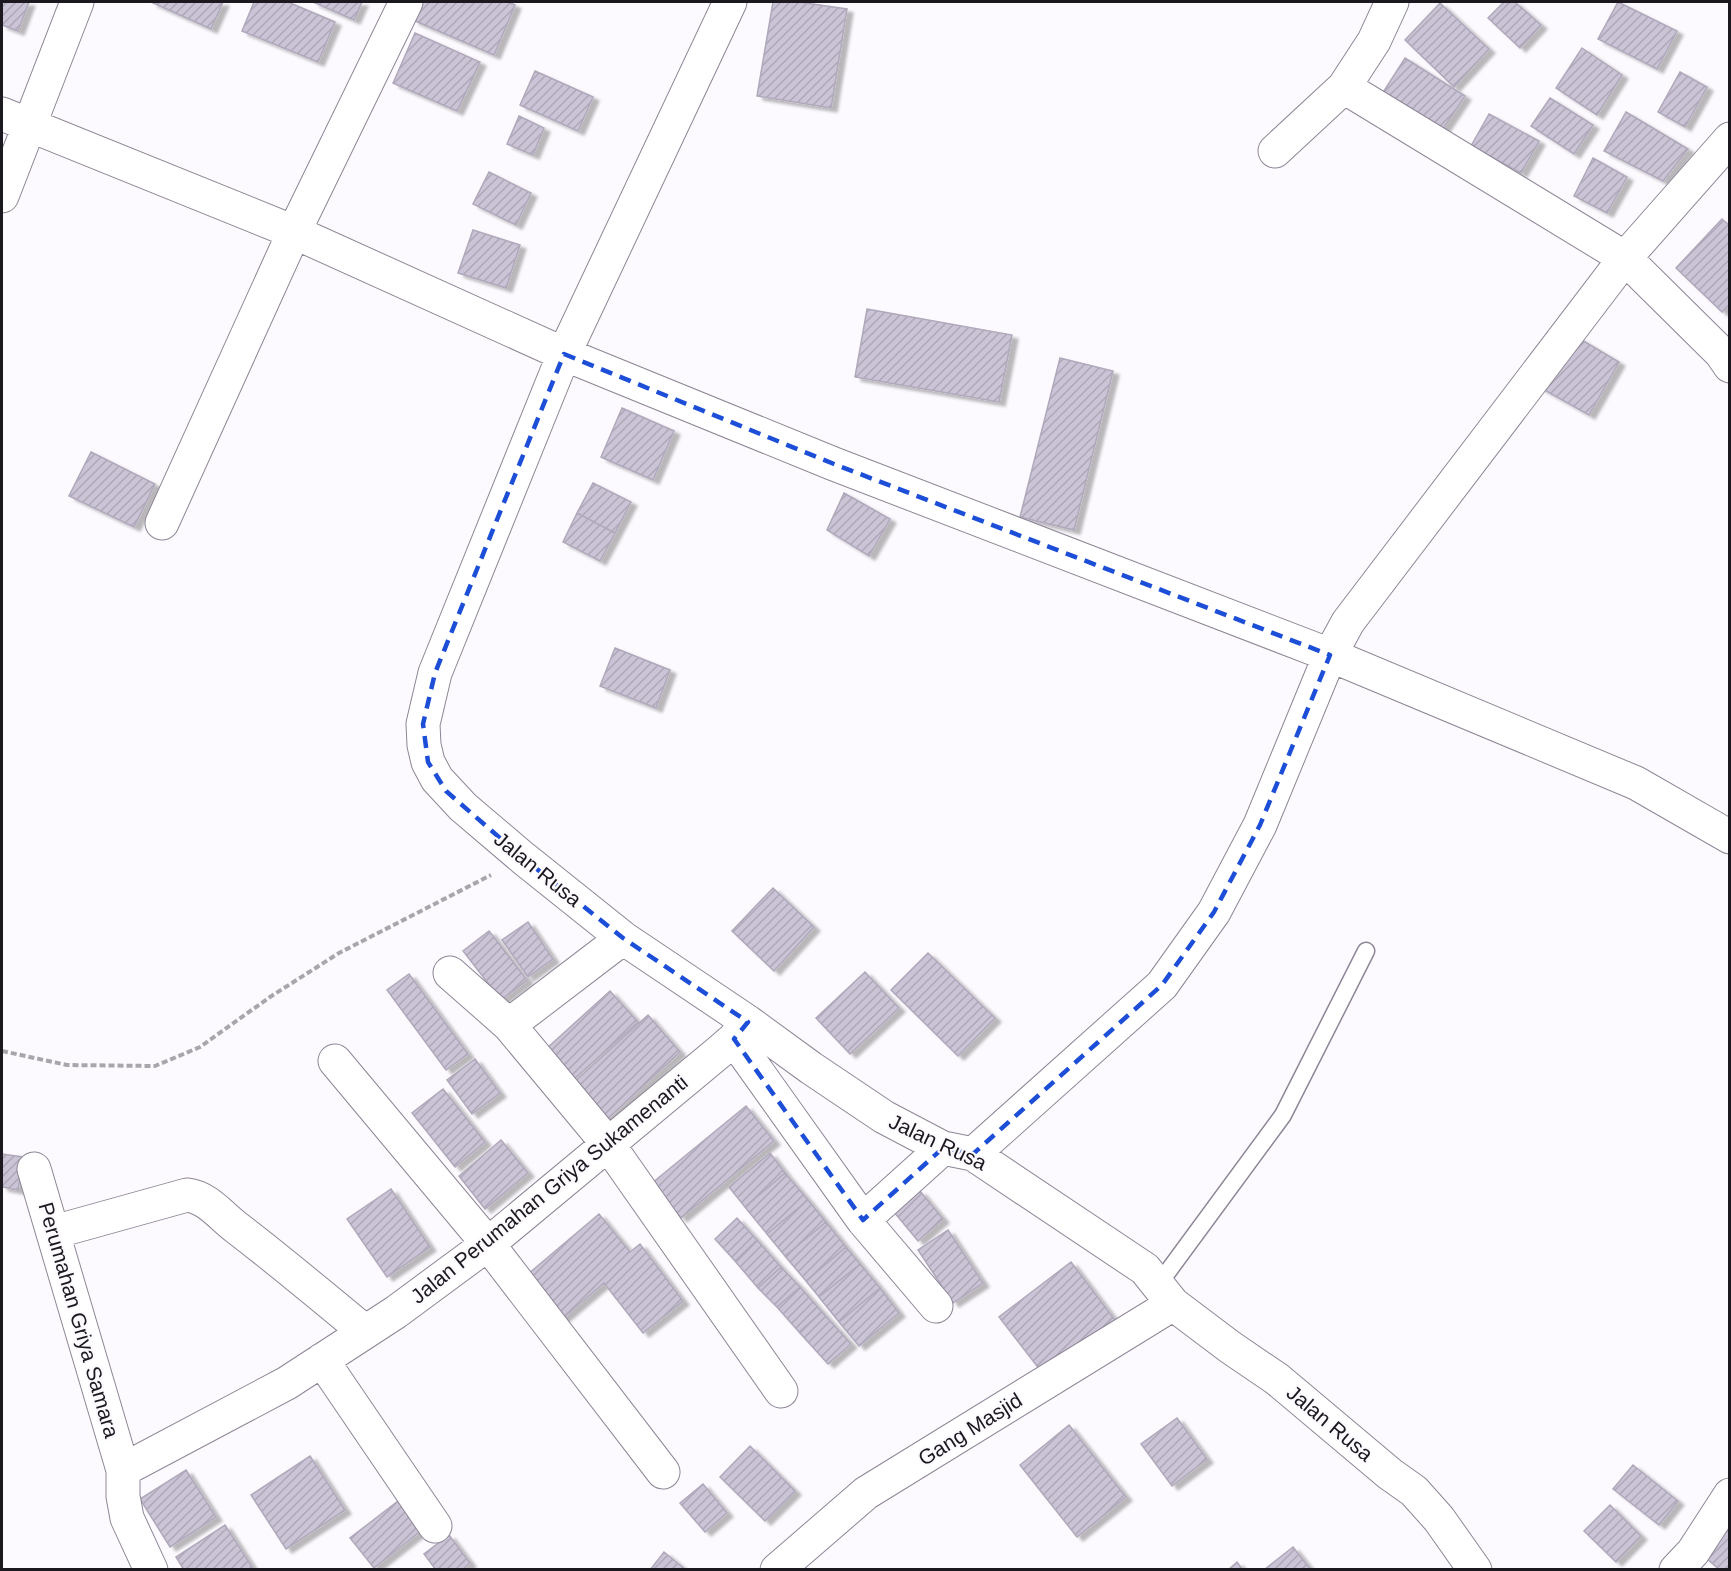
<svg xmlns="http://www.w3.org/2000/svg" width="1731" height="1571" font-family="Helvetica,sans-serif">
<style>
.building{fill:url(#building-hatch);stroke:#b0a8bb;stroke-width:1.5;filter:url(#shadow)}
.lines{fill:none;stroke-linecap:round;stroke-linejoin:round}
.service-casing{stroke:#8e8697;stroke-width:19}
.minor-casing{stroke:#8e8697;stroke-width:35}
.path{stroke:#a9a6ab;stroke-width:4;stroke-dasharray:6 3;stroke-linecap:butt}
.service{stroke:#fff;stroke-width:16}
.minor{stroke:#fff;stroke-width:33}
.marked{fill:none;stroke:#1d4ed8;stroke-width:4.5;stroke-dasharray:12 8;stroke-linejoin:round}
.labels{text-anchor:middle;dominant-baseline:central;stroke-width:4.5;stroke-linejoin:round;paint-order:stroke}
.street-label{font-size:21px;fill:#1c181f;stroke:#fcfafe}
</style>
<defs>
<pattern id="building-hatch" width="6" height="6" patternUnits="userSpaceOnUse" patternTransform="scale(1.5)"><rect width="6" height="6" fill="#cbc3d6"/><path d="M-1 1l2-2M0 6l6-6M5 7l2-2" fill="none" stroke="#aea7b7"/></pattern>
<filter id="shadow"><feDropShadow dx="6" dy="4" stdDeviation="1.5" flood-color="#0004"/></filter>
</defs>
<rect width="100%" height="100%" fill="#fcfafe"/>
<path class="building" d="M2,2H29L18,31L2,25Z
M151,2H223L211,29Z
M254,2H288L335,22L318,62L242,31Z
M313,2H362L354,20Z
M421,2H508L515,5L494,55L413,20Z
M773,2H799L847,9L831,108L757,96Z
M1504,2H1515L1541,25L1520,48L1488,18Z
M1618,2L1677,31L1657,69L1598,39Z
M1440,3L1489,49L1454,87L1405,40Z
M415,33L480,62L457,111L393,83Z
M1582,48L1622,75L1597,115L1556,88Z
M1405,58L1465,96L1443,129L1382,94Z
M535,71L593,97L578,131L520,105Z
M1680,72L1707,87L1685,127L1658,112Z
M1550,98L1593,125L1574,154L1531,126Z
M1626,112L1688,149L1663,181L1604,151Z
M1489,114L1539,141L1521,173L1471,146Z
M519,116L544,128L533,155L507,144Z
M1593,158L1627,177L1607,213L1574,196Z
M489,172L531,193L516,225L473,204Z
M1722,219L1730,226V304L1722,312L1676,268Z
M473,230L520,245L506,288L458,273Z
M867,309L1012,335L999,402L855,377Z
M1570,333L1619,362L1589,415L1539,387Z
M1060,358L1113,371L1074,530L1020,517Z
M622,408L674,431L653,480L601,457Z
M91,452L155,484L134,527L69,496Z
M593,483L631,502L615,533L577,513Z
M844,493L890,519L869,556L827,530Z
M577,513L615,533L600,561L563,542Z
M615,648L670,670L656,708L600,686Z
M773,888L814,927L774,971L732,931Z
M528,922L553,959L528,977L502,940Z
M489,931L527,980L501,1000L463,951Z
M928,953L995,1018L958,1056L891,990Z
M865,972L899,1008L850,1054L816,1018Z
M409,974L468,1054L446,1070L387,990Z
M610,991L638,1022L574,1079L546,1049Z
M648,1015L680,1052L604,1122L571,1085Z
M475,1059L500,1093L472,1114L447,1080Z
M443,1089L485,1142L455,1167L412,1113Z
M746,1106L774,1141L681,1218L652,1183Z
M501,1140L528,1173L485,1209L459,1176Z
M770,1153L785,1173L745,1207L729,1187Z
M2,1154L23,1157L18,1190L2,1187Z
M785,1173L808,1200L767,1234L745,1207Z
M391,1189L430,1247L387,1277L347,1219Z
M920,1191L943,1219L918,1241L894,1212Z
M808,1200L826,1222L785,1256L767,1234Z
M599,1214L630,1252L640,1244L683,1301L643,1333L604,1283L557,1323L521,1280Z
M737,1218L757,1240L735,1261L715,1239Z
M826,1222L846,1247L806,1281L785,1256Z
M948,1230L983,1283L953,1303L918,1250Z
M757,1240L781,1267L758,1288L735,1261Z
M846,1247L860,1264L819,1297L806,1281Z
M1071,1262L1118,1324L1047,1379L999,1317Z
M860,1264L880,1288L839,1322L819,1297Z
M781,1267L800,1287L777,1307L758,1288Z
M800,1287L822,1312L799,1332L777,1307Z
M880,1288L899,1313L859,1346L839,1322Z
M822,1312L851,1344L828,1364L799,1332Z
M1177,1418L1207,1459L1172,1486L1141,1444Z
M1069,1425L1126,1497L1077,1537L1020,1465Z
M750,1446L795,1491L765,1521L720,1477Z
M310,1456L345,1510L286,1549L251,1495Z
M1633,1465L1678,1501L1659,1525L1613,1489Z
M186,1470L216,1517L170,1547L140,1499Z
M703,1484L727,1513L705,1532L680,1503Z
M398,1501L422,1530L374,1568L350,1538Z
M1610,1505L1641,1536L1616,1562L1584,1531Z
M225,1525L254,1570H184L176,1557Z
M1716,1525L1730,1533V1570H1720L1698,1551Z
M449,1535L470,1563L462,1570H436L424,1554Z
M1293,1547L1311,1570H1265V1569Z
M664,1552L686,1570H650Z
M1237,1562L1243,1570H1228Z"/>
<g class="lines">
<g class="service-casing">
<path id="service" d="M1158,1285L1283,1115L1366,951"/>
</g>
<g class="minor-casing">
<path id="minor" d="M730,2L564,354L435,673L423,724L424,745L428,762L437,779L463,807L523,858L623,938L748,1022L811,1068L884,1117L943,1148L973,1154L1145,1269L1173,1304L1230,1347L1277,1379L1390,1474L1414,1491L1439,1519L1475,1570
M1344,87L1625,258L1721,353L1730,366
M2,114L294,232L564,354L834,464L1330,655L1636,783L1730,837
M1275,151L1344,87L1374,41L1392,2
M2,196L77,2
M162,523L294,232L406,2
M450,973L509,1025L608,1144L781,1391
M509,1025L623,938
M734,1039L863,1220L936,1306
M335,1061L488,1244L663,1472
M973,1154L1162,985L1214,912L1260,825L1330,655L1348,622L1625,258L1730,139
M34,1169L115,1443L123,1470V1496L127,1518L151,1570
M863,1220L943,1148
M54,1232L187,1195C207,1197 221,1216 237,1228C280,1261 322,1296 364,1331
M322,1360L435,1526
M123,1470L287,1383L396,1312L488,1244L719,1052L734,1039L748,1022
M777,1570L866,1493L1173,1304
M1676,1570L1693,1552L1730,1495"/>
</g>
<path class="path" d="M2,1051L67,1065L155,1066L200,1047L270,997L339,953L491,875"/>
<use href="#service" class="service"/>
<use href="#minor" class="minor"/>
</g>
<path class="marked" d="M564,354L834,464L1330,655L1260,825L1214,912L1162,985L973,1154L943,1148L863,1220L734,1039L748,1022L623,938L523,858L446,791L428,762L423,724L435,673Z"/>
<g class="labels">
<g class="street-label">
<text transform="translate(538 869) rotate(39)">Jalan Rusa</text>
<text transform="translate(938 1142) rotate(25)">Jalan Rusa</text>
<text transform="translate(549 1189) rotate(-39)">Jalan Perumahan Griya Sukamenanti</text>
<text transform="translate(79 1320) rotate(74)">Perumahan Griya Samara</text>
<text transform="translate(1330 1423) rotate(40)">Jalan Rusa</text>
<text transform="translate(970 1429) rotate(-32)">Gang Masjid</text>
</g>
</g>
<rect width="1731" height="1571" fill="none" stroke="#1c181f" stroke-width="6"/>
</svg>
